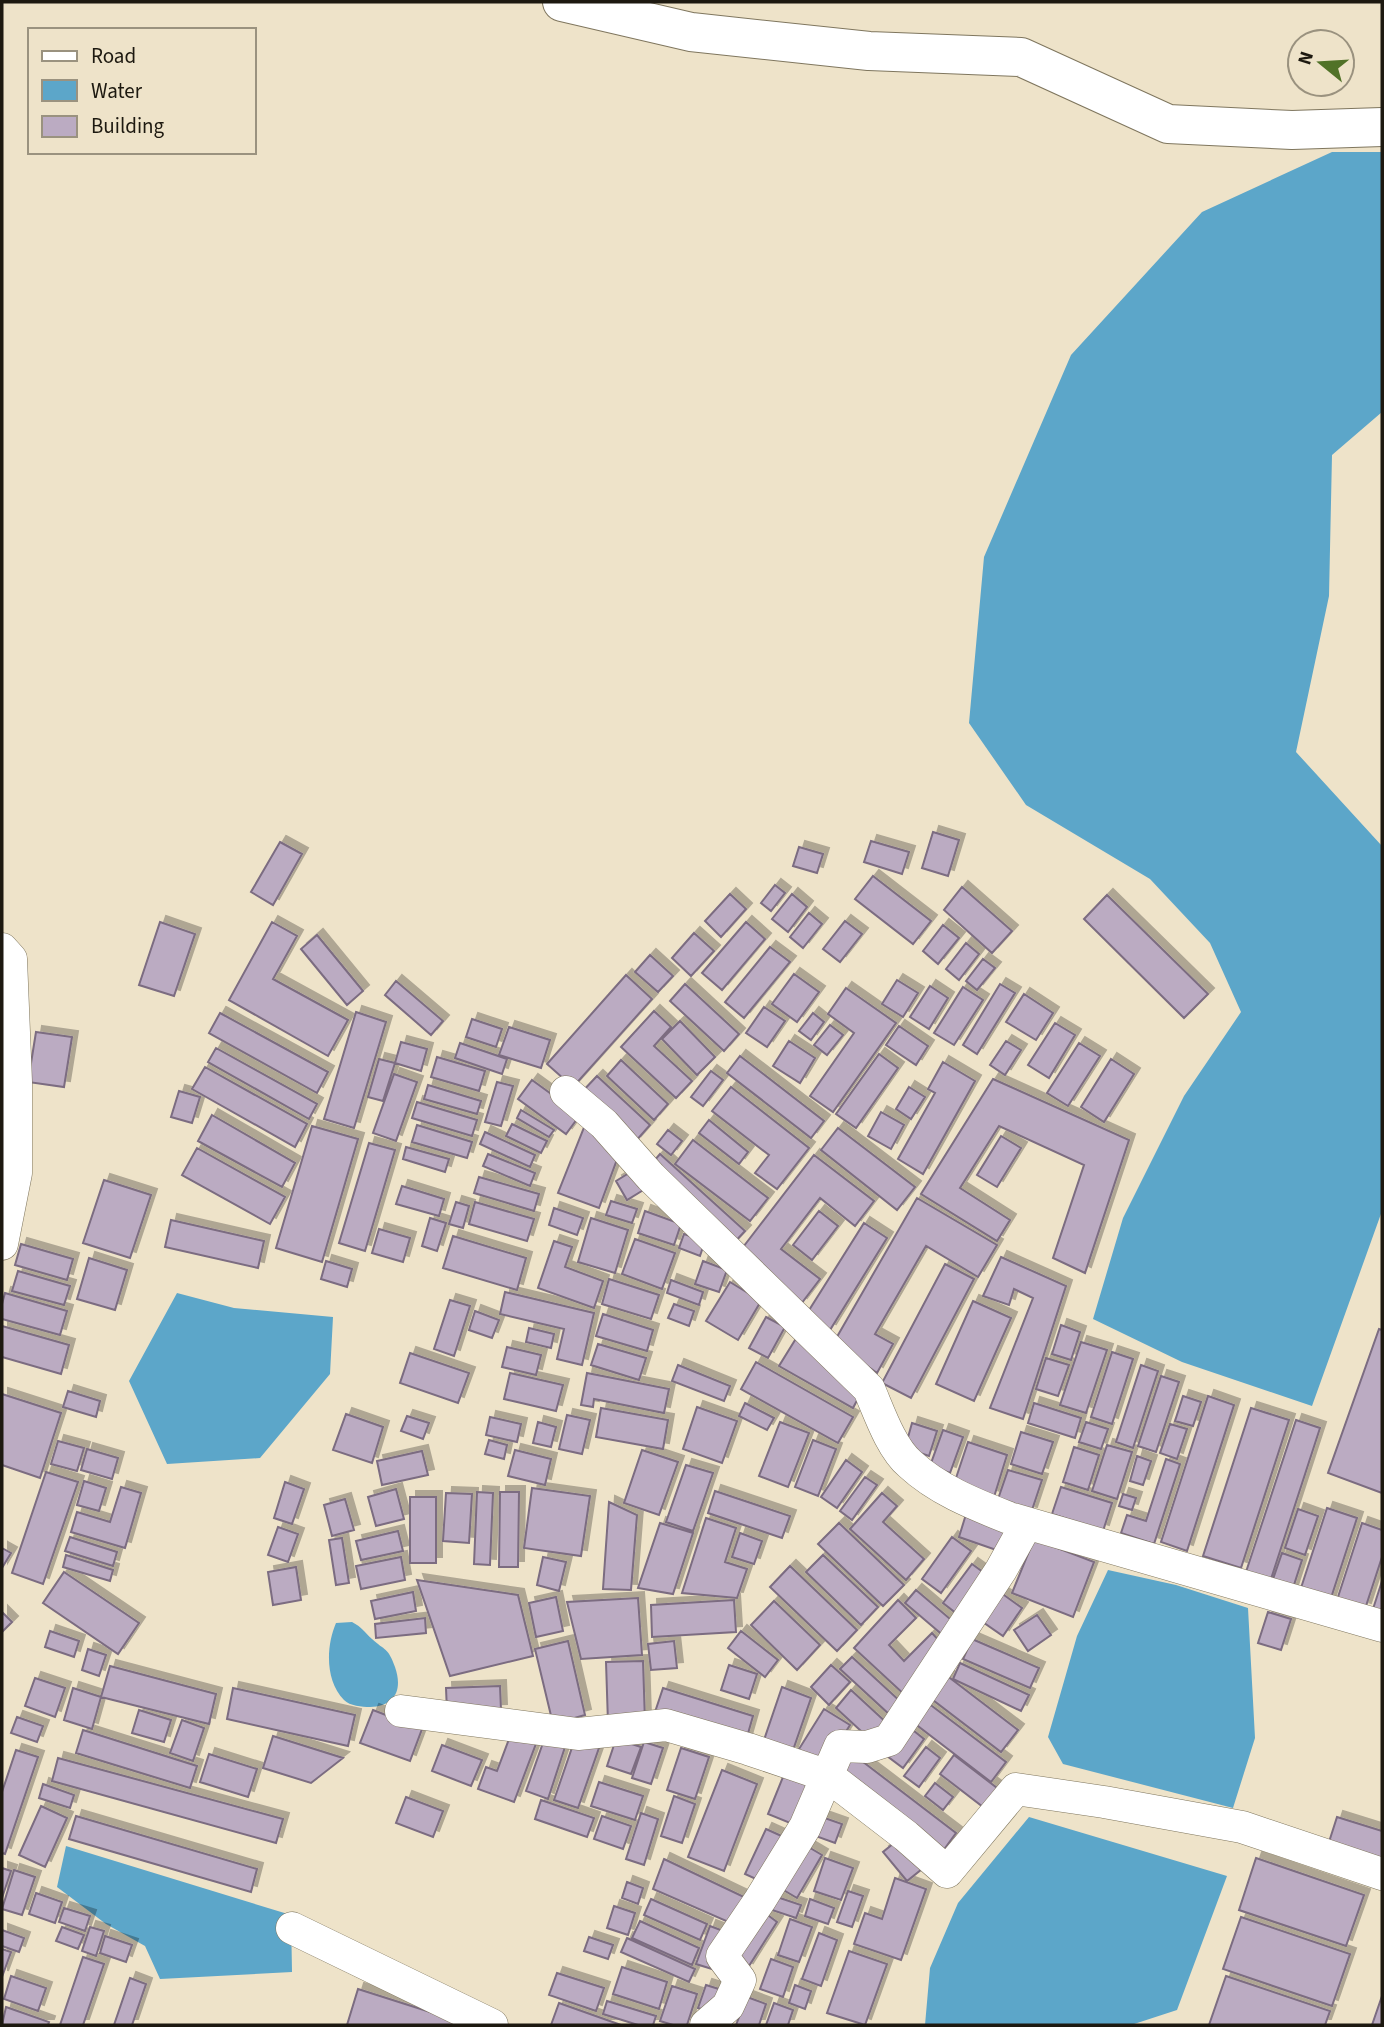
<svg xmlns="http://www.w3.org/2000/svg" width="1384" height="2027" font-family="'Source Sans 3',sans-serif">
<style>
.water{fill:#5ca6c9}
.building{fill:#bbabc2;stroke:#7b6c81;stroke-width:2;filter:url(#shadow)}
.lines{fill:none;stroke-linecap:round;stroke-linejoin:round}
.street-casing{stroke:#7f765e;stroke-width:33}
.secondary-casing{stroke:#7f765e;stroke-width:40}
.street{stroke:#fff;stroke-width:32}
.secondary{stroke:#fff;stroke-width:38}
</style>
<defs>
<filter id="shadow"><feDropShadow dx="6" dy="-6" stdDeviation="0" flood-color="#0004"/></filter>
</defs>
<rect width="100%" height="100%" fill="#eee3c9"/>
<path class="water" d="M1332,152H1382V412L1332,455L1329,596L1296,752L1382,846V1211L1312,1406L1182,1362L1093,1319L1123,1218L1184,1096L1241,1012L1210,943L1150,879L1026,805L969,723L984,557L1071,355L1202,212Z
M177,1293L234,1308L333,1317L330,1374L260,1458L167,1464L129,1381Z
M1108,1570L1176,1585L1248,1608L1255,1738L1233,1808L1063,1764L1048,1737L1077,1636Z
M352,1622C362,1627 364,1632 372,1639C385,1651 388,1647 395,1667C403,1690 395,1706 370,1707C362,1707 350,1706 344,1700C325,1681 326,1646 336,1623Z
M1029,1817L1227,1876L1177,2010L1131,2025H925L930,1968L958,1903Z
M66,1846L291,1915L292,1972L160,1979L145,1946L106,1924L57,1887Z"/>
<path class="building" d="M933,832L959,840L948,876L922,868Z
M871,841L909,852L902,874L864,862Z
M280,842L302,854L273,905L251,892Z
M799,847L823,854L817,873L793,866Z
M873,876L931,921L913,944L855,899Z
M775,885L785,893L771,911L761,903Z
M962,887L1012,931L992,953L944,910Z
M730,894L746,909L721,937L705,921Z
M792,894L807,907L788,932L772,919Z
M1107,895L1208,994L1184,1018L1084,919Z
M809,913L822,924L803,948L790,937Z
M845,921L862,934L840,962L823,949Z
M160,922L195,934L174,996L139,985Z
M272,922L297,936L273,979L348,1020L328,1056L229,1000Z
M746,922L765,939L722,990L702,973Z
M943,925L959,938L938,964L923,951Z
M694,933L714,951L691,976L672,958Z
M317,935L363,991L347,1005L301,949Z
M966,943L979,954L959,980L946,969Z
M770,947L790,962L744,1018L725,1002Z
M650,955L673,976L658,992L635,972Z
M983,959L995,968L977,990L966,981Z
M794,974L819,992L797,1022L772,1004Z
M626,975L652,999L573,1087L547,1064Z
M897,980L918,993L903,1017L882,1004Z
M396,981L443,1021L431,1035L385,995Z
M685,984L739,1034L724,1051L670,1001Z
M1000,984L1015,993L977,1054L963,1045Z
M930,986L948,998L929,1029L910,1017Z
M963,987L983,1000L954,1045L934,1033Z
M846,988L896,1023L833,1112L810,1096L854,1033L828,1014Z
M1024,994L1053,1013L1036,1040L1006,1022Z
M764,1007L785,1021L767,1047L746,1033Z
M654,1011L671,1027L654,1046L692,1081L676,1098L621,1047Z
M356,1012L386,1022L354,1128L324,1119Z
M220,1013L328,1072L317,1093L209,1033Z
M813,1013L824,1022L811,1040L799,1031Z
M472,1019L502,1029L496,1047L466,1037Z
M680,1021L715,1057L697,1075L662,1039Z
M1055,1023L1075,1035L1049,1078L1028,1065Z
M830,1025L843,1035L827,1055L814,1045Z
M899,1026L928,1046L916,1065L886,1045Z
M509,1027L550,1040L541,1068L499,1055Z
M36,1032L72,1037L64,1087L28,1082Z
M789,1041L815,1058L800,1083L773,1066Z
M1006,1041L1021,1050L1005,1075L990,1065Z
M401,1042L427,1049L421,1071L395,1063Z
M460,1043L507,1059L502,1074L455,1058Z
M1079,1043L1100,1056L1068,1106L1047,1093Z
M216,1048L317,1104L309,1119L208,1062Z
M879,1054L898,1068L856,1128L836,1114Z
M740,1056L824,1121L811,1138L727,1073Z
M437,1057L485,1071L479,1091L431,1077Z
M379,1059L395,1063L383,1101L368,1097Z
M1111,1059L1134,1074L1104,1122L1081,1107Z
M621,1060L668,1104L654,1120L607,1076Z
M943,1062L975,1081L923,1174L898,1159L935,1093L928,1089Z
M205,1067L307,1124L295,1147L192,1089Z
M711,1071L723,1080L703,1106L691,1097Z
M394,1074L417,1082L396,1141L373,1133Z
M597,1076L650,1125L635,1142L581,1093Z
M993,1079L1129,1140L1085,1273L1053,1258L1084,1165L999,1126L960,1188L1010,1220L997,1241L921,1194Z
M532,1080L580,1115L566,1134L518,1099Z
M497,1082L513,1086L501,1126L485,1122Z
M428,1085L481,1101L477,1114L424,1099Z
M731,1087L809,1148L777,1189L755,1173L769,1155L712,1111Z
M909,1087L925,1097L911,1119L896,1109Z
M179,1091L200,1097L192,1123L171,1117Z
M417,1102L477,1120L472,1136L412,1118Z
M521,1110L554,1130L549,1137L517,1118Z
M881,1112L904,1125L891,1149L868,1136Z
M212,1115L295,1163L282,1187L198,1141Z
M709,1120L748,1152L739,1164L699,1133Z
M512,1124L547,1141L541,1153L506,1136Z
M417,1125L472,1142L467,1158L412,1142Z
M585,1125L619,1154L599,1208L558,1193Z
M312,1126L358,1139L322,1262L276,1248Z
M838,1128L915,1187L897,1210L821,1150Z
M668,1130L682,1141L671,1155L657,1144Z
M485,1132L535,1155L530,1167L480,1144Z
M1001,1136L1021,1148L997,1187L977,1175Z
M693,1140L768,1198L750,1221L675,1164Z
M369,1143L395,1150L365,1251L339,1243Z
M406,1147L449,1159L445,1172L403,1159Z
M197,1148L285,1197L270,1224L182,1175Z
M488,1154L535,1173L530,1186L483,1166Z
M660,1154L745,1231L732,1245L648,1168Z
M814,1155L874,1201L855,1226L820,1198L781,1249L820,1279L801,1304L737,1255Z
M634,1170L645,1189L627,1200L616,1181Z
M479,1177L539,1194L534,1211L474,1193Z
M104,1180L151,1195L130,1258L83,1243Z
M402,1186L444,1199L439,1216L396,1204Z
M917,1198L997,1245L978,1277L926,1246L875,1334L893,1344L877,1373L834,1342Z
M611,1201L637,1209L632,1223L606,1215Z
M456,1202L469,1206L463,1228L449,1224Z
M475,1202L534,1219L527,1241L469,1224Z
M554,1208L583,1218L577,1235L549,1225Z
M645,1211L681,1224L674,1245L638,1233Z
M819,1211L838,1226L812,1260L793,1245Z
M430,1218L446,1223L437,1251L422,1246Z
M591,1218L628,1230L615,1273L578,1262Z
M171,1220L264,1241L258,1268L165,1247Z
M864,1223L887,1238L830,1330L806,1315Z
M379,1229L410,1238L403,1262L372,1253Z
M684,1234L705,1241L700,1256L679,1248Z
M453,1236L526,1258L517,1290L443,1268Z
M635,1239L675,1253L662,1289L622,1274Z
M554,1241L572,1247L565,1267L603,1281L594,1308L538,1288Z
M21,1244L73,1259L67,1280L15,1265Z
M1001,1257L1066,1286L1023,1419L990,1408L1033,1298L1014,1289L1009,1305L983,1296Z
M89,1258L127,1270L115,1310L77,1299Z
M326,1261L352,1269L347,1287L321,1279Z
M703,1261L727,1270L719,1292L695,1284Z
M945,1264L974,1279L911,1398L882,1383Z
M18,1271L70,1286L64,1305L12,1291Z
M609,1279L659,1295L651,1319L602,1304Z
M671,1280L703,1292L699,1305L667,1293Z
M730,1282L761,1301L738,1340L706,1321Z
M505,1292L594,1313L582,1365L557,1359L564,1329L500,1314Z
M5,1293L67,1311L60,1335L2,1319V1304Z
M450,1300L470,1306L454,1356L434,1349Z
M973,1301L1011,1318L974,1401L936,1384Z
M674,1304L694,1311L689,1326L668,1318Z
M475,1311L499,1320L492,1338L469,1330Z
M603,1314L653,1330L647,1351L596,1336Z
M766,1317L785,1327L768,1358L749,1348Z
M1061,1325L1080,1332L1071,1360L1052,1354Z
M2,1326L69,1345L61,1374L2,1357Z
M529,1328L554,1334L551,1348L526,1342Z
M1379,1329L1382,1330V1493L1328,1473Z
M800,1332L863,1389L853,1408L779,1366Z
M1081,1342L1107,1350L1086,1413L1060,1405Z
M598,1344L646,1358L639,1380L591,1365Z
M507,1347L541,1355L536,1375L502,1367Z
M1112,1352L1133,1359L1112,1424L1091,1417Z
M410,1353L469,1373L458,1403L400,1383Z
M1046,1358L1069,1365L1058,1396L1036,1389Z
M756,1362L853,1417L838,1443L741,1389Z
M678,1365L730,1386L724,1401L672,1381Z
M1141,1365L1158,1371L1133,1448L1116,1442Z
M510,1373L563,1385L556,1411L504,1399Z
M587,1373L669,1389L664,1413L594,1399L593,1407L581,1405Z
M1161,1376L1179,1382L1156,1452L1138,1446Z
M68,1391L100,1401L96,1417L63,1407Z
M2,1394L61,1413L40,1478L2,1465Z
M1183,1396L1201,1402L1193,1426L1175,1421Z
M1208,1396L1234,1405L1187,1551L1161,1542Z
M745,1403L774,1418L767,1430L739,1416Z
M1034,1403L1081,1418L1075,1438L1028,1423Z
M697,1407L737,1421L722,1463L683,1449Z
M601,1408L668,1420L663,1449L596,1437Z
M1251,1408L1289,1420L1241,1568L1203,1556Z
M346,1414L383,1427L372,1463L333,1450Z
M567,1415L590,1420L582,1454L559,1449Z
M407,1416L429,1423L423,1439L401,1431Z
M490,1417L521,1424L517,1442L486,1435Z
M1296,1420L1320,1428L1270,1582L1245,1575Z
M538,1422L556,1427L551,1447L533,1443Z
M780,1422L809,1433L788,1487L759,1476Z
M1086,1422L1108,1429L1101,1449L1079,1442Z
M912,1423L937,1431L929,1456L905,1448Z
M1170,1424L1187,1429L1177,1459L1160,1453Z
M943,1430L963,1437L950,1473L930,1466Z
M1021,1432L1053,1442L1042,1474L1011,1464Z
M489,1440L507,1445L504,1459L485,1454Z
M813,1440L836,1449L818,1496L795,1487Z
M58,1441L84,1448L77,1471L51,1464Z
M968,1442L1007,1455L994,1497L954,1484Z
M1107,1445L1132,1452L1117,1499L1092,1491Z
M1074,1447L1099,1455L1088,1490L1063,1482Z
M87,1449L118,1458L112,1479L81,1470Z
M515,1450L551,1459L545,1485L508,1476Z
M642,1450L678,1462L659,1515L624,1503Z
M422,1451L428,1475L382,1485L377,1461Z
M1137,1456L1151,1461L1143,1485L1130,1481Z
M1166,1459L1180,1464L1154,1544L1121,1533L1127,1515L1146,1521Z
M846,1460L862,1472L837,1508L821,1497Z
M686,1465L713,1473L693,1531L666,1522Z
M1008,1470L1042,1480L1031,1513L997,1502Z
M46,1472L78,1482L43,1584L12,1573Z
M865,1477L877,1485L852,1520L840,1511Z
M84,1481L106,1488L99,1511L77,1505Z
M285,1482L304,1489L292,1524L274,1518Z
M121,1487L141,1493L125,1548L71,1532L77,1512L110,1522Z
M1061,1487L1112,1503L1103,1531L1052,1514Z
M532,1488L590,1496L581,1556L524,1548Z
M396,1489L404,1519L376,1526L368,1497Z
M715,1491L790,1516L782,1538L708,1513Z
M477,1492L493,1493L490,1565L474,1564Z
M500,1492H519L518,1567H499Z
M446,1493L472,1494L469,1543L443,1541Z
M882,1493L897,1506L883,1522L924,1559L906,1580L850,1529Z
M1123,1494L1136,1498L1132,1510L1119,1506Z
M410,1497H436V1563H410Z
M345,1499L354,1530L332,1536L324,1505Z
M609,1502L637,1515L631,1590L603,1589Z
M1327,1508L1357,1518L1330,1601L1300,1591Z
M1298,1509L1318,1516L1305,1555L1285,1548Z
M967,1511L1011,1527L1002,1552L959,1537Z
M706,1518L736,1528L725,1562L747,1569L737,1598L682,1593Z
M660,1523L693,1533L673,1594L638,1588Z
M839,1523L904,1585L883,1606L818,1544Z
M1362,1523L1382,1530V1557L1365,1609L1337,1600Z
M278,1527L298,1534L288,1562L268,1555Z
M398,1531L403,1551L361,1560L356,1541Z
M740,1533L762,1541L754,1564L732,1557Z
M70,1537L117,1552L113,1566L65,1551Z
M952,1537L971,1551L941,1593L922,1579Z
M342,1538L349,1583L336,1585L329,1540Z
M1034,1539L1094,1562L1073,1617L1012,1593Z
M2,1548L11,1553L2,1568Z
M1282,1553L1302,1560L1292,1591L1271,1585Z
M66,1555L113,1570L110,1581L63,1567Z
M823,1555L878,1607L861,1625L806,1572Z
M401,1557L405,1580L361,1589L356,1566Z
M543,1557L566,1562L559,1591L537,1585Z
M972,1564L991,1578L961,1617L943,1603Z
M790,1566L857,1630L837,1651L770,1587Z
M296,1567L301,1600L273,1605L268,1572Z
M64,1572L139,1623L118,1654L43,1603Z
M417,1580L518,1595L533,1656L450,1676Z
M1382,1581V1612L1373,1609Z
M916,1590L956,1624L945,1637L905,1603Z
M997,1590L1022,1608L1003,1636L977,1618Z
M413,1592L416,1611L375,1619L371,1601Z
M556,1597L563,1631L536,1637L529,1603Z
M638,1598L642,1655L581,1659L567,1602Z
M734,1600L736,1632L652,1637L651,1605Z
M898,1600L916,1618L889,1645L904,1661L932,1633L943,1645L907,1697L854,1648Z
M774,1601L820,1645L797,1670L751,1625Z
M2,1612L12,1622L3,1631L2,1630Z
M1268,1612L1291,1619L1281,1650L1258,1643Z
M1037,1615L1051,1635L1028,1651L1014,1630Z
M425,1618L426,1633L376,1638L375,1624Z
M50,1631L79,1641L74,1657L45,1647Z
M741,1631L778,1660L765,1677L728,1648Z
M972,1639L1039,1668L1030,1688L963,1659Z
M568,1641L585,1715L553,1724L535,1649Z
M674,1641L677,1668L651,1670L648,1644Z
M88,1649L106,1655L99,1676L82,1670Z
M852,1657L902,1703L890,1715L840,1669Z
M643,1661L645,1722L608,1723L606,1662Z
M960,1663L1029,1695L1021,1711L953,1679Z
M729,1665L757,1674L749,1699L721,1690Z
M831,1665L850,1682L829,1705L811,1687Z
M110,1666L216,1694L209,1724L101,1697Z
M946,1675L1018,1730L1001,1752L929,1697Z
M35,1678L65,1688L55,1717L25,1706Z
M500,1686L501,1710L447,1712L446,1688Z
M782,1687L811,1698L792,1753L763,1743Z
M73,1688L101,1697L92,1729L64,1720Z
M233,1688L355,1715L348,1746L227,1719Z
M663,1688L753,1716L745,1744L654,1715Z
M851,1690L889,1725L873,1742L836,1708Z
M928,1703L1006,1762L991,1782L914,1723Z
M824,1709L850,1725L826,1764L794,1757Z
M139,1710L171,1720L164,1742L132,1733Z
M373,1710L422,1729L410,1761L360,1743Z
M17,1717L43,1726L37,1742L11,1733Z
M182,1720L204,1728L193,1761L170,1753Z
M909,1727L924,1739L903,1768L887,1756Z
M83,1730L197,1766L190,1788L76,1753Z
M512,1731L537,1741L514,1802L478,1789L486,1767L497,1771Z
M273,1736L343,1758L311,1783L263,1768Z
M576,1736L600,1745L578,1808L554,1800Z
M616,1739L641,1747L631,1774L607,1766Z
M544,1740L565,1747L548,1799L526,1791Z
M644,1742L663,1748L651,1784L632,1778Z
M442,1745L482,1760L471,1786L432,1771Z
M926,1747L940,1758L919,1787L904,1776Z
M681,1748L709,1757L695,1799L667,1790Z
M16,1750L38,1757L5,1854L2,1853V1792Z
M209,1754L257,1769L248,1797L200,1782Z
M854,1755L956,1833L940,1855L838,1777Z
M954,1755L1001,1791L987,1810L940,1774Z
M58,1758L283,1819L276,1843L52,1781Z
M722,1770L757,1784L724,1871L688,1857Z
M785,1772L813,1784L795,1825L768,1814Z
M599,1782L643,1796L635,1820L591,1806Z
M935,1783L953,1797L943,1810L925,1796Z
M43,1784L74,1795L70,1808L39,1798Z
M674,1796L695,1804L682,1843L661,1836Z
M406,1797L443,1811L433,1837L396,1823Z
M541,1800L594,1818L587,1837L535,1819Z
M41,1806L67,1818L45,1867L19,1855Z
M641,1813L658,1819L644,1865L626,1859Z
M816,1815L842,1824L835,1843L810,1834Z
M76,1816L257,1869L251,1892L69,1839Z
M602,1816L631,1826L623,1849L594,1839Z
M1337,1817L1382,1831V1858L1329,1842Z
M766,1829L786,1838L765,1883L745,1874Z
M899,1839L922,1869L907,1881L883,1852Z
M800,1842L822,1855L797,1898L775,1885Z
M825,1858L853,1868L841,1900L814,1891Z
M1256,1858L1364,1895L1346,1946L1239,1910Z
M664,1859L744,1897L733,1924L653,1889Z
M2,1868L11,1871L2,1898Z
M14,1870L35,1877L22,1915L2,1909Z
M895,1878L926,1889L901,1960L854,1944L865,1913L882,1919Z
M627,1882L643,1888L638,1904L622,1898Z
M848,1891L863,1896L852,1927L837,1922Z
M36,1893L62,1902L55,1923L29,1914Z
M774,1896L801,1905L796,1918L769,1909Z
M651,1899L707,1924L700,1940L644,1915Z
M810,1899L834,1908L828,1924L805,1916Z
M614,1906L635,1913L628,1935L607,1928Z
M64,1908L90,1916L85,1931L59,1922Z
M761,1910L777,1922L747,1969L730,1958Z
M1241,1917L1350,1954L1332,2006L1223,1969Z
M790,1919L812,1927L799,1962L778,1955Z
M640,1921L699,1948L692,1965L632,1938Z
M710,1926L726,1932L712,1969L696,1964Z
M62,1927L84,1935L78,1949L56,1941Z
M90,1927L104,1931L96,1956L82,1951Z
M2,1930L24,1938L19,1952L2,1946Z
M819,1933L837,1940L821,1986L802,1979Z
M105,1936L132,1945L126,1962L100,1953Z
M589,1937L613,1945L608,1959L584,1951Z
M627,1938L695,1969L689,1982L621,1952Z
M2,1949L11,1952L2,1977Z
M849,1951L887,1964L865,2025L827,2013Z
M83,1957L104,1964L83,2025H60Z
M771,1959L793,1967L783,1997L760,1989Z
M622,1967L667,1982L659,2009L613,1994Z
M557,1973L604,1988L596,2011L549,1995Z
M11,1976L46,1988L38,2011L4,1999Z
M1226,1976L1330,2011L1325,2025H1209Z
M130,1978L146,1984L132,2025H114Z
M706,1985L722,1990L714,2013L698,2008Z
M795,1985L811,1991L805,2009L789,2003Z
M672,1986L697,1994L687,2025H673L660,2021Z
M358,1989L471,2025H347Z
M1382,1996V2025H1372Z
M747,1997L766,2004L759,2025H736Z
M607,2001L656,2016L653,2025H638L603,2014Z
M559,2003L621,2025H551Z
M774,2003L793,2010L788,2025H766Z
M6,2007L49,2022L48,2025H2Z"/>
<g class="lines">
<g class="street-casing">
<path id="street" d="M2,949L11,959L16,1082V1173L2,1244
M566,1092L604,1124L651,1177L869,1389C879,1412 891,1448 910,1464C938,1490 974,1504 1009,1518L1382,1626
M401,1711L578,1734L666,1725L748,1749L828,1776L906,1836L947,1872L1016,1789L1104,1802L1242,1827L1382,1874
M292,1928L492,2025
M706,2025L728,2006L740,1980L722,1956L760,1900L805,1827L840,1746L867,1747L889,1740L1001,1570L1027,1523"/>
</g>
<g class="secondary-casing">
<path id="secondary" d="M562,2L691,32L869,51L1021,57L1168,124L1292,130L1382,127"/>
</g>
<use href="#street" class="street"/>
<use href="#secondary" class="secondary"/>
</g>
<rect width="1384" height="2027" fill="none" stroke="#1d1910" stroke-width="7"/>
<rect x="28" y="28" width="228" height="126" fill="#eee3c9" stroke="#9a927f" stroke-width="2"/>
<rect x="42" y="51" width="35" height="10" fill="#ffffff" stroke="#9a927f" stroke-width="2"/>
<text x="91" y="63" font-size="21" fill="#1d1910">Road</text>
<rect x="42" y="80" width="35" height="21" fill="#5ca6c9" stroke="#9a927f" stroke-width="2"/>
<text x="91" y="98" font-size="21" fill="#1d1910">Water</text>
<rect x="42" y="116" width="35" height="21" fill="#bbabc2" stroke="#9a927f" stroke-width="2"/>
<text x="91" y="133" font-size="21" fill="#1d1910">Building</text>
<g transform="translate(1321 63) rotate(288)"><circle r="33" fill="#eee3c9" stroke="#9a927f" stroke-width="2"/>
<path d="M0-5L12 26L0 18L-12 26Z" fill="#517228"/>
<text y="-10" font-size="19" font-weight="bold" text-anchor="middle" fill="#1d1910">N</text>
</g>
</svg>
